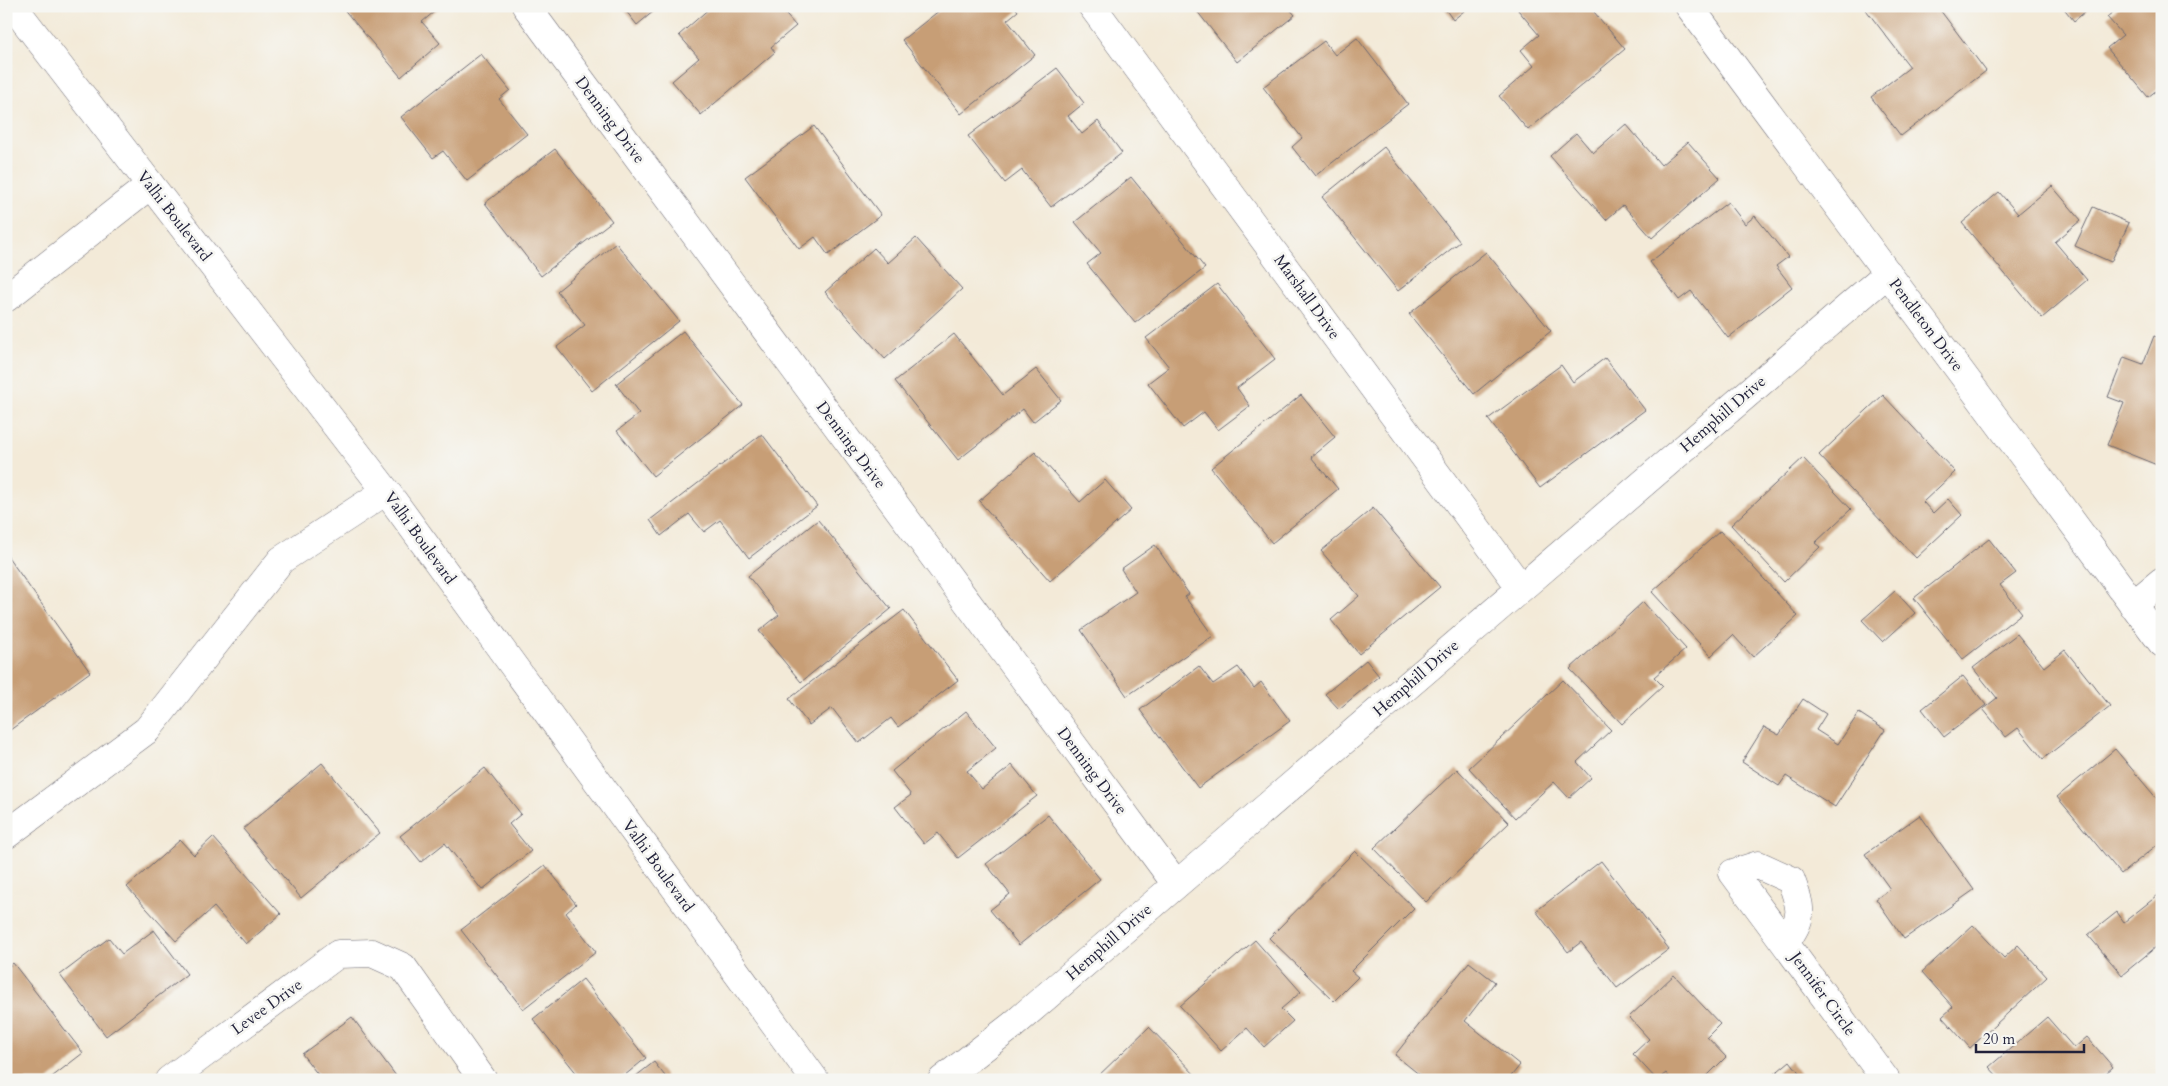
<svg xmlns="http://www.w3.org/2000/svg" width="2168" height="1086" font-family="Cardo,serif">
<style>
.building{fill:#c79e76}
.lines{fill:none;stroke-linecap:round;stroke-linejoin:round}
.minor-casing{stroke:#6b6872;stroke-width:29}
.minor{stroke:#fff;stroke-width:28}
.labels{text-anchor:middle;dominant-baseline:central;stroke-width:5;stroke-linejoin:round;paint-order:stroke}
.street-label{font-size:16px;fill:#22223b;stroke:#f6f6f2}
</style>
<rect width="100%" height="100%" fill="#f6f6f2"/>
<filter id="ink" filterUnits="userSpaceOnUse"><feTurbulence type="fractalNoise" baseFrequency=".02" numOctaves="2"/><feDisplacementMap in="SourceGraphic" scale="10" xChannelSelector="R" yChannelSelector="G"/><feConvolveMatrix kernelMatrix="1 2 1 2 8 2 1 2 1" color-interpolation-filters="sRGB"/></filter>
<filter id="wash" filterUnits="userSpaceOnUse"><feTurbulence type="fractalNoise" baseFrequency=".0096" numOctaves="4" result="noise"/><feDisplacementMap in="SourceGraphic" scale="20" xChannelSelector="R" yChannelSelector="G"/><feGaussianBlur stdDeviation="1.12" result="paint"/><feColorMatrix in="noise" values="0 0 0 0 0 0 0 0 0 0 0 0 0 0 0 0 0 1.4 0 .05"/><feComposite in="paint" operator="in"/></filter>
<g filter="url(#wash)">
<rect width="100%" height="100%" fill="#f3ead8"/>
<g id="blocks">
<path class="building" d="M341,6H441L422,22L440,43L401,77Z
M622,6H660L637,25Z
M712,6H778L796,26L771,47L775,52L701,115L672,81L699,58L679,35Z
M945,6H1014L1018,11L1007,20L1035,55L961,114L902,40Z
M1193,6H1287L1295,15L1237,62Z
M1443,6H1470L1453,20Z
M1522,6H1589L1625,49L1528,130L1499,96L1534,66L1521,50L1539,35L1518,10Z
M1863,6H1937L1986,71L1901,136L1871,97L1910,67Z
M2062,6H2092L2074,21Z
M2120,6H2162V86L2148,97L2107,48L2123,35L2107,17Z
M1357,38L1408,104L1315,176L1292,147L1302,138L1263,87L1324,41L1335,55Z
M481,54L510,90L499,99L527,134L467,181L443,151L433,158L401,117Z
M1057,68L1084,103L1068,116L1082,134L1098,121L1122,153L1051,207L1022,170L1005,183L968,136Z
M1626,124L1661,165L1688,142L1720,178L1652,238L1623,205L1606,220L1550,156L1576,133L1593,153Z
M814,126L881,215L828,255L815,237L799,249L745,177Z
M1384,147L1460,242L1398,291L1322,197Z
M555,149L612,221L541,276L485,203Z
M1131,177L1205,268L1135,323L1087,264L1101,253L1075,222Z
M2052,186L2081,220L2055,242L2087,280L2042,318L1962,223L1999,192L2018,214Z
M1728,202L1745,224L1755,216L1788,257L1776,266L1792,287L1728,338L1691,291L1679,300L1650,262Z
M2093,207L2129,223L2111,262L2075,246Z
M916,238L962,289L885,359L825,292L874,248L888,263Z
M616,243L679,321L592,391L557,347L585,325L557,291Z
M1486,252L1551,331L1474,394L1409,314Z
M1217,284L1275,359L1237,388L1250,406L1218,430L1204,412L1183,428L1148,383L1169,367L1146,338Z
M683,331L743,405L653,476L617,431L639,414L616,384Z
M954,334L1003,395L1036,369L1061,400L1033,422L1023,409L958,460L895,381Z
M2154,336L2162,339V467L2107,445L2124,403L2108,397L2124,357L2143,364Z
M1605,358L1645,410L1540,488L1488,419L1561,365L1573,382Z
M1301,395L1335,437L1311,457L1338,489L1272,543L1211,468Z
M1883,395L1955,472L1923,502L1933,513L1948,499L1962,515L1916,558L1819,455Z
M762,434L817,506L749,558L720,520L704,532L689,514L661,536L650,520Z
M1035,452L1080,502L1105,480L1131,510L1050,581L979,501Z
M1803,458L1851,509L1815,543L1820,547L1784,582L1731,525Z
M1373,508L1440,587L1359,654L1331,620L1359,596L1321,551Z
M818,520L891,609L801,682L759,631L779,615L748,576Z
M1720,531L1798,616L1753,657L1733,635L1711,656L1652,592Z
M1989,539L2016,573L2000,585L2022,613L1963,659L1914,598Z
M1155,545L1189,594L1185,597L1213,636L1127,696L1081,630L1136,592L1121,569Z
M6,554L90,672L6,733Z
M1895,591L1915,613L1883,642L1862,620Z
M1643,602L1686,649L1654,677L1663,686L1622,724L1570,669Z
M904,610L958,680L898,727L891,718L859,743L832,708L809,725L789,699Z
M2017,634L2044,667L2065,650L2110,706L2043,759L2018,728L2006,737L1983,709L1997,698L1973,668Z
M1366,660L1379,676L1339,709L1325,694Z
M1199,666L1213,684L1238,667L1254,688L1261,682L1290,721L1198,788L1140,710Z
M1963,676L1986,705L1944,737L1922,709Z
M1563,680L1611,730L1577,762L1591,778L1569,798L1554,782L1515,818L1469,768Z
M1803,699L1826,714L1816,730L1838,744L1859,713L1885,730L1835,807L1786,776L1779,786L1742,762L1764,727L1779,735Z
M966,711L996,748L967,771L982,789L1012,765L1037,796L958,858L938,833L924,844L895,807L911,795L892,771Z
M2115,749L2158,800L2162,798V841L2121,874L2057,797Z
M322,763L380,833L301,898L243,829Z
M485,768L521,814L509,824L531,851L482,890L445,843L421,862L400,836Z
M1457,769L1509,823L1426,902L1374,848Z
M1048,815L1100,879L1019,945L990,910L1010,894L986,864Z
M1920,815L1974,890L1904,939L1876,899L1890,889L1865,854Z
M213,837L281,914L246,944L214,907L176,941L127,887L180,840L194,855Z
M1355,851L1414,908L1351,971L1358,977L1334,1001L1269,938Z
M1601,861L1669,949L1617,988L1581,942L1568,952L1536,911Z
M545,865L576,904L566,913L596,952L523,1009L461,930Z
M2162,892V942L2122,975L2088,935L2117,912L2124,922Z
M1973,925L2004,958L2018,945L2047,977L1970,1048L1942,1017L1953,1007L1922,972Z
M154,930L187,974L106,1036L60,975L109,938L122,954Z
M1255,940L1301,992L1281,1009L1293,1021L1264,1047L1247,1028L1221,1051L1180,1006Z
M1469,962L1495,982L1465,1021L1520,1065L1508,1080H1426L1395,1055Z
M13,963L83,1053L48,1080H6V969Z
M1674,975L1720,1024L1707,1037L1726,1057L1703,1080H1672L1666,1073L1657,1080L1633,1054L1649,1039L1629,1017Z
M583,979L646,1058L619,1080H582L533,1019Z
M352,1017L399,1080H322L302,1054Z
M2047,1017L2074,1048L2087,1037L2113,1067L2098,1080H2001L1989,1067Z
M1149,1027L1200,1080H1094Z
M1790,1061L1805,1080H1767Z
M654,1062L668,1080H631Z"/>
</g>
</g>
<g filter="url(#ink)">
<use href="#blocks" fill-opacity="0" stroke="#6b6872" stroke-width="1"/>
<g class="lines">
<g class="minor-casing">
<path id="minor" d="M13,6L386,491L815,1080
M526,6L1176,884
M1092,6L1521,588
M1689,6L2162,643
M6,298L150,185
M2133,605L2162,581
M6,835L147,730L281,560L386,491
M1785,943C1804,916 1802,910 1791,880L1758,865L1733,873L1886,1080
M169,1080L338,954L372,953L403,967L483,1080
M942,1080L1013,1025L1888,273"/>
</g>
<use href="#minor" class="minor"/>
</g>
</g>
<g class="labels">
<g class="street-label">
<text transform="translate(610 120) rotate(53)">Denning Drive</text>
<text transform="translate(174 216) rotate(52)">Valhi Boulevard</text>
<text transform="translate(1307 297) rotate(54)">Marshall Drive</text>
<text transform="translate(1926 325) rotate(53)">Pendleton Drive</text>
<text transform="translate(1723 414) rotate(-41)">Hemphill Drive</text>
<text transform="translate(851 445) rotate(53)">Denning Drive</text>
<text transform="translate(420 538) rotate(54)">Valhi Boulevard</text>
<text transform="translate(1416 678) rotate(-41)">Hemphill Drive</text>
<text transform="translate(1092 771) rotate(53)">Denning Drive</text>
<text transform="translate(658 866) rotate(54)">Valhi Boulevard</text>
<text transform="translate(1109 942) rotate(-41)">Hemphill Drive</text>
<text transform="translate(1823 994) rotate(54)">Jennifer Circle</text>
<text transform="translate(267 1007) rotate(-36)">Levee Drive</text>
</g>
</g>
<rect width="2168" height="1086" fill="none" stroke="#f6f6f2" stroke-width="25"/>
<path d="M1976 1044v8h108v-8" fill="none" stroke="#22223b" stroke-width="2.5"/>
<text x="1983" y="1044" font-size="15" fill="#22223b" stroke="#f6f6f2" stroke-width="4" paint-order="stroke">20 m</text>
</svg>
